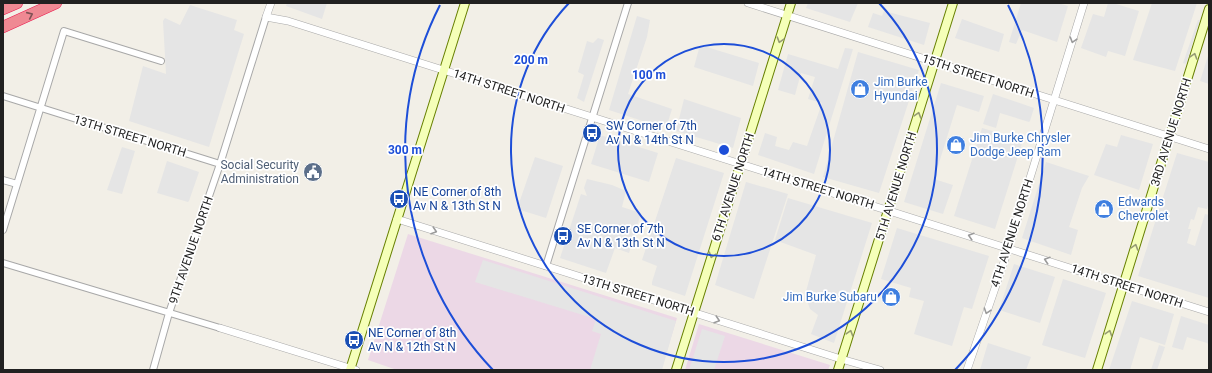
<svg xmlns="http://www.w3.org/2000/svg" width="1212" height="373" font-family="Roboto,sans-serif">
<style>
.industrial{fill:#ecd8e6}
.parking{fill:#e5e5e5}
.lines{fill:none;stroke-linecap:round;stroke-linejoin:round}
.minor-casing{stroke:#a8a8a8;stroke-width:8}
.tertiary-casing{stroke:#a8a8a8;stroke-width:8}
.secondary-casing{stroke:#678000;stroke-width:10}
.motorway-casing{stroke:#eb194e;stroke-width:12}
.minor{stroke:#fff;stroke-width:6}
.tertiary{stroke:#fff;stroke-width:7}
.secondary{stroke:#f5ffb8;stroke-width:8}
.motorway{stroke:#ef8993;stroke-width:11}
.oneway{stroke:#7e5054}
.oneway2{stroke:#969b74}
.oneway3{stroke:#9b9b9b}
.ring{fill:none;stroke:#1d4ed8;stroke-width:2}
.labels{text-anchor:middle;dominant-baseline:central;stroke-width:3.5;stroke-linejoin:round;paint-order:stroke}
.street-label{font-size:12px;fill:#212121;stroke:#fff}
.shop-label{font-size:12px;fill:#366cbe;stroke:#fff;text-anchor:start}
.transit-label{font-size:12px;fill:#164399;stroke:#fff;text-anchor:start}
.service-label{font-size:12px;fill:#4e5e75;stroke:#fff;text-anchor:end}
.centre{fill:#1d4ed8;stroke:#fff;stroke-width:2}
.ring-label{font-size:12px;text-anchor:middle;font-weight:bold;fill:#1d4ed8;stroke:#fff;stroke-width:3.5;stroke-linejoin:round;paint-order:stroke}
</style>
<rect width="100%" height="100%" fill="#f2efe7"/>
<path class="industrial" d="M408,234L677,318L661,370H397L368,360Z
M699,324L830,365L828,370H685Z"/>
<path class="parking" d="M287,3H327L322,19L286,6Z
M808,3H858L850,22L806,8Z
M1021,3H1058L1068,6L1057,42L1022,30L1016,44L1009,42Z
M1108,3H1113L1139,11L1125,56L1108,51L1106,57L1081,48L1093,14L1104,17Z
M1152,3H1197L1175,71L1133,60Z
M190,5L237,20L234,30L244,34L209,147L129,121L143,66L166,74L163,21L165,18L180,25Z
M884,11L930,23L924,45L868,27L873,13L882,16Z
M637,16L650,20L647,37L628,94L672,109L667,125L661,127L609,110Z
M962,19L1004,34L999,52L955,38Z
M1198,20H1200L1186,64L1183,63Z
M598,38L604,40L584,102L577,98L584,75L578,72L587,41L593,43Z
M700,45L759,63L753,86L694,67Z
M845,48L853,49L814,174L758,155L765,133L777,137L775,146L789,150L793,142L807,146L822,103L808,99L815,77L801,73L795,95L778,90L788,54L838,69Z
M858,52L919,70L879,193L823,177Z
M1209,53V84L1200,81Z
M941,83L984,96L979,112L957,105L934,179L953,185L943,214L904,202Z
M993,94L1034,108L1030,121L1029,122L1000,113L996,128L983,124Z
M684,99L741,118L733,148L676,131Z
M982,128L1023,140L995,229L954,216Z
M600,135L658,153L649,182L591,164Z
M1121,135L1153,144L1139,190L1094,175L1106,144L1117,147Z
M122,147L135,151L122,194L107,190Z
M1177,153L1209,162V202L1207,209L1198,207L1194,220L1191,219L1188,229H1191L1187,243L1195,246L1205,214L1209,215V298L1138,276Z
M535,157L563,166L546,218L517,209Z
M676,158L724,173L685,296L652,285V282L657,266L642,260Z
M167,161L199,172L189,201L188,202L157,193Z
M1046,162L1089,176L1082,188L1069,227L1078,230L1071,255L1022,238Z
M587,179L612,185L626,191L622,207L641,213L629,253L615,248L606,273L560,258L581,194L587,196L584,188Z
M746,182L788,194L754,299L715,285Z
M788,198L872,223L834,343L811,334L818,315L810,309L805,295L816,255L775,240Z
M897,228L989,256L972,309L964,307L952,346L914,334L924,301L909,297L911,288L881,279Z
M483,260L676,321L662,370H590L601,334L592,331L596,319L475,282Z
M1014,264L1055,277L1040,323L999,310Z
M1063,279L1106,293L1085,358L1042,345Z
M1132,301L1174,314L1165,345L1140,337L1130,370H1109Z
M1181,316L1209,325V345L1207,343L1187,337L1183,350L1172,347Z
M702,329L725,336L714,370H689Z
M988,343L1031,357L1026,370H980Z
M1159,345L1165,347L1157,370H1151Z"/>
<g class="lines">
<g class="minor-casing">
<path id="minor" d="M3,96L220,164
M3,180L17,184
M3,230L64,31L161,61
M3,263L220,328
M546,266L628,3
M153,370L169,313L220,164L266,17"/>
</g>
<g class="tertiary-casing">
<path id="tertiary" d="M271,3L266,17L288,21L1209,312
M748,3L1209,149
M397,219L841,359L880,370
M220,328L356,370
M967,370L1005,259L1084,3"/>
</g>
<g class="secondary-casing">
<path id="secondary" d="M350,370L465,3
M676,370L791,3
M838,370L953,3
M1097,370L1209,9"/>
</g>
<g class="motorway-casing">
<path id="motorway" d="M3,9L17,3
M3,27L56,3"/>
</g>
<use href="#minor" class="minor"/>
<use href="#tertiary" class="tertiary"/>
<use href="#secondary" class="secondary"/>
<use href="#motorway" class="motorway"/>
</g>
<defs><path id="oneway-chevron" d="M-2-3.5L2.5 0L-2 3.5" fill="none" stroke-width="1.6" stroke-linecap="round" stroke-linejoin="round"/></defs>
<use class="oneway" href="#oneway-chevron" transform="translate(30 15) rotate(-24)"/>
<g class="oneway2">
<use href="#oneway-chevron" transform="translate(780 40) rotate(107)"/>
<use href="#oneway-chevron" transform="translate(1194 56) rotate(-73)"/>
<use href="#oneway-chevron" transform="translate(918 115) rotate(-73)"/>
<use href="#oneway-chevron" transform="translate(1135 247) rotate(-73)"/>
<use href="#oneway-chevron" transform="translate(712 255) rotate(108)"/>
<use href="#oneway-chevron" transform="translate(850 333) rotate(-73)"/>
<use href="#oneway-chevron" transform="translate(1109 333) rotate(-72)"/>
</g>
<g class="oneway3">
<use href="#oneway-chevron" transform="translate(1073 40) rotate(107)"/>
<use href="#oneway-chevron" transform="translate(434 231) rotate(18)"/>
<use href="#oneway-chevron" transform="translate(971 236) rotate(-163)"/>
<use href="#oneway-chevron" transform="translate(1047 260) rotate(-162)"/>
<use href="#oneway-chevron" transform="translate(987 311) rotate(109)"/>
<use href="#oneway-chevron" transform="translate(717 320) rotate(18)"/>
</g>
<g class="ring">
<circle cx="724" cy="150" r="106"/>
<path d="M879 3A213 213 0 1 1 569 3"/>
<path d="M493 370A319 319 0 0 1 440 5M1008 5A319 319 0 0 1 955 370"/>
</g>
<defs>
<g id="shop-disc" transform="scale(1)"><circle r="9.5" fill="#3f7fe0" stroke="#fff"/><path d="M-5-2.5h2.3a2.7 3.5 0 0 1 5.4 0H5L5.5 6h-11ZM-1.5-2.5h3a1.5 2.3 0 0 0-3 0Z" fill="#fff"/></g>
<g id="bus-disc" transform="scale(1)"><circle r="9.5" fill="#1a4fb4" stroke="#fff"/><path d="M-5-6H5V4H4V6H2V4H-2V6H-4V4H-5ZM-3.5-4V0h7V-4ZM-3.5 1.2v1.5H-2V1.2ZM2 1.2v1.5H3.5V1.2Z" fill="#fff"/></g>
<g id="civic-disc" transform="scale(1)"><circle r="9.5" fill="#5c6f8a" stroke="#fff"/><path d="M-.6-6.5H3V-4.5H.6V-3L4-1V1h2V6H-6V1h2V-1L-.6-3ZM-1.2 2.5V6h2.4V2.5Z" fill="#fff"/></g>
</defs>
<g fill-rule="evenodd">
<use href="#shop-disc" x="860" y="89"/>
<use href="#bus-disc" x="592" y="133"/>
<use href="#shop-disc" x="956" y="145"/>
<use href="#civic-disc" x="313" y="172"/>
<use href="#bus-disc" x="399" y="199"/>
<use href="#shop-disc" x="1104" y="209"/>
<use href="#bus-disc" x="563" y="236"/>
<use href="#shop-disc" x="891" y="297"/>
<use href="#bus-disc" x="354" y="340"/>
</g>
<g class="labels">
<g class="street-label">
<text transform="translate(978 76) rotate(18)">15TH STREET NORTH</text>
<text transform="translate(509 91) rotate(18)">14TH STREET NORTH</text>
<text transform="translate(1171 132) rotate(-73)">3RD AVENUE NORTH</text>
<text transform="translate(130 136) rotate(17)">13TH STREET NORTH</text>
<text transform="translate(896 186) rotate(-73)">5TH AVENUE NORTH</text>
<text transform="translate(733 187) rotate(-72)">6TH AVENUE NORTH</text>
<text transform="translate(818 188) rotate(17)">14TH STREET NORTH</text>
<text transform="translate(1012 233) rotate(-72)">4TH AVENUE NORTH</text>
<text transform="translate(191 250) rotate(-71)">9TH AVENUE NORTH</text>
<text transform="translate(1127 286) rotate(18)">14TH STREET NORTH</text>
<text transform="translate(638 295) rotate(17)">13TH STREET NORTH</text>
</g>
<g class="shop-label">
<text x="874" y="82">Jim Burke<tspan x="874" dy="14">Hyundai</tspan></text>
<text x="970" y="138">Jim Burke Chrysler<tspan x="970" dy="14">Dodge Jeep Ram</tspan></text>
<text x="1118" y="202">Edwards<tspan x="1118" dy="14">Chevrolet</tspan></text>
<text x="877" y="297" text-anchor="end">Jim Burke Subaru</text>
</g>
<g class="transit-label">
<text x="606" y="126">SW Corner of 7th<tspan x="606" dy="14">Av N &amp; 14th St N</tspan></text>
<text x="413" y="192">NE Corner of 8th<tspan x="413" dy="14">Av N &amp; 13th St N</tspan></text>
<text x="577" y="229">SE Corner of 7th<tspan x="577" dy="14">Av N &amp; 13th St N</tspan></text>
<text x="368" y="333">NE Corner of 8th<tspan x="368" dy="14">Av N &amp; 12th St N</tspan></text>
</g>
<g class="service-label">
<text x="299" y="165">Social Security<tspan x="299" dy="14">Administration</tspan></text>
</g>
</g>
<circle cx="724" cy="150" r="6" class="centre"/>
<g class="ring-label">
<text x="531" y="64">200 m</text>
<text x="649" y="79">100 m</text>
<text x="405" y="154">300 m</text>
</g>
<rect width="1212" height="373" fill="none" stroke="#212121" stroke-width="8"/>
</svg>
